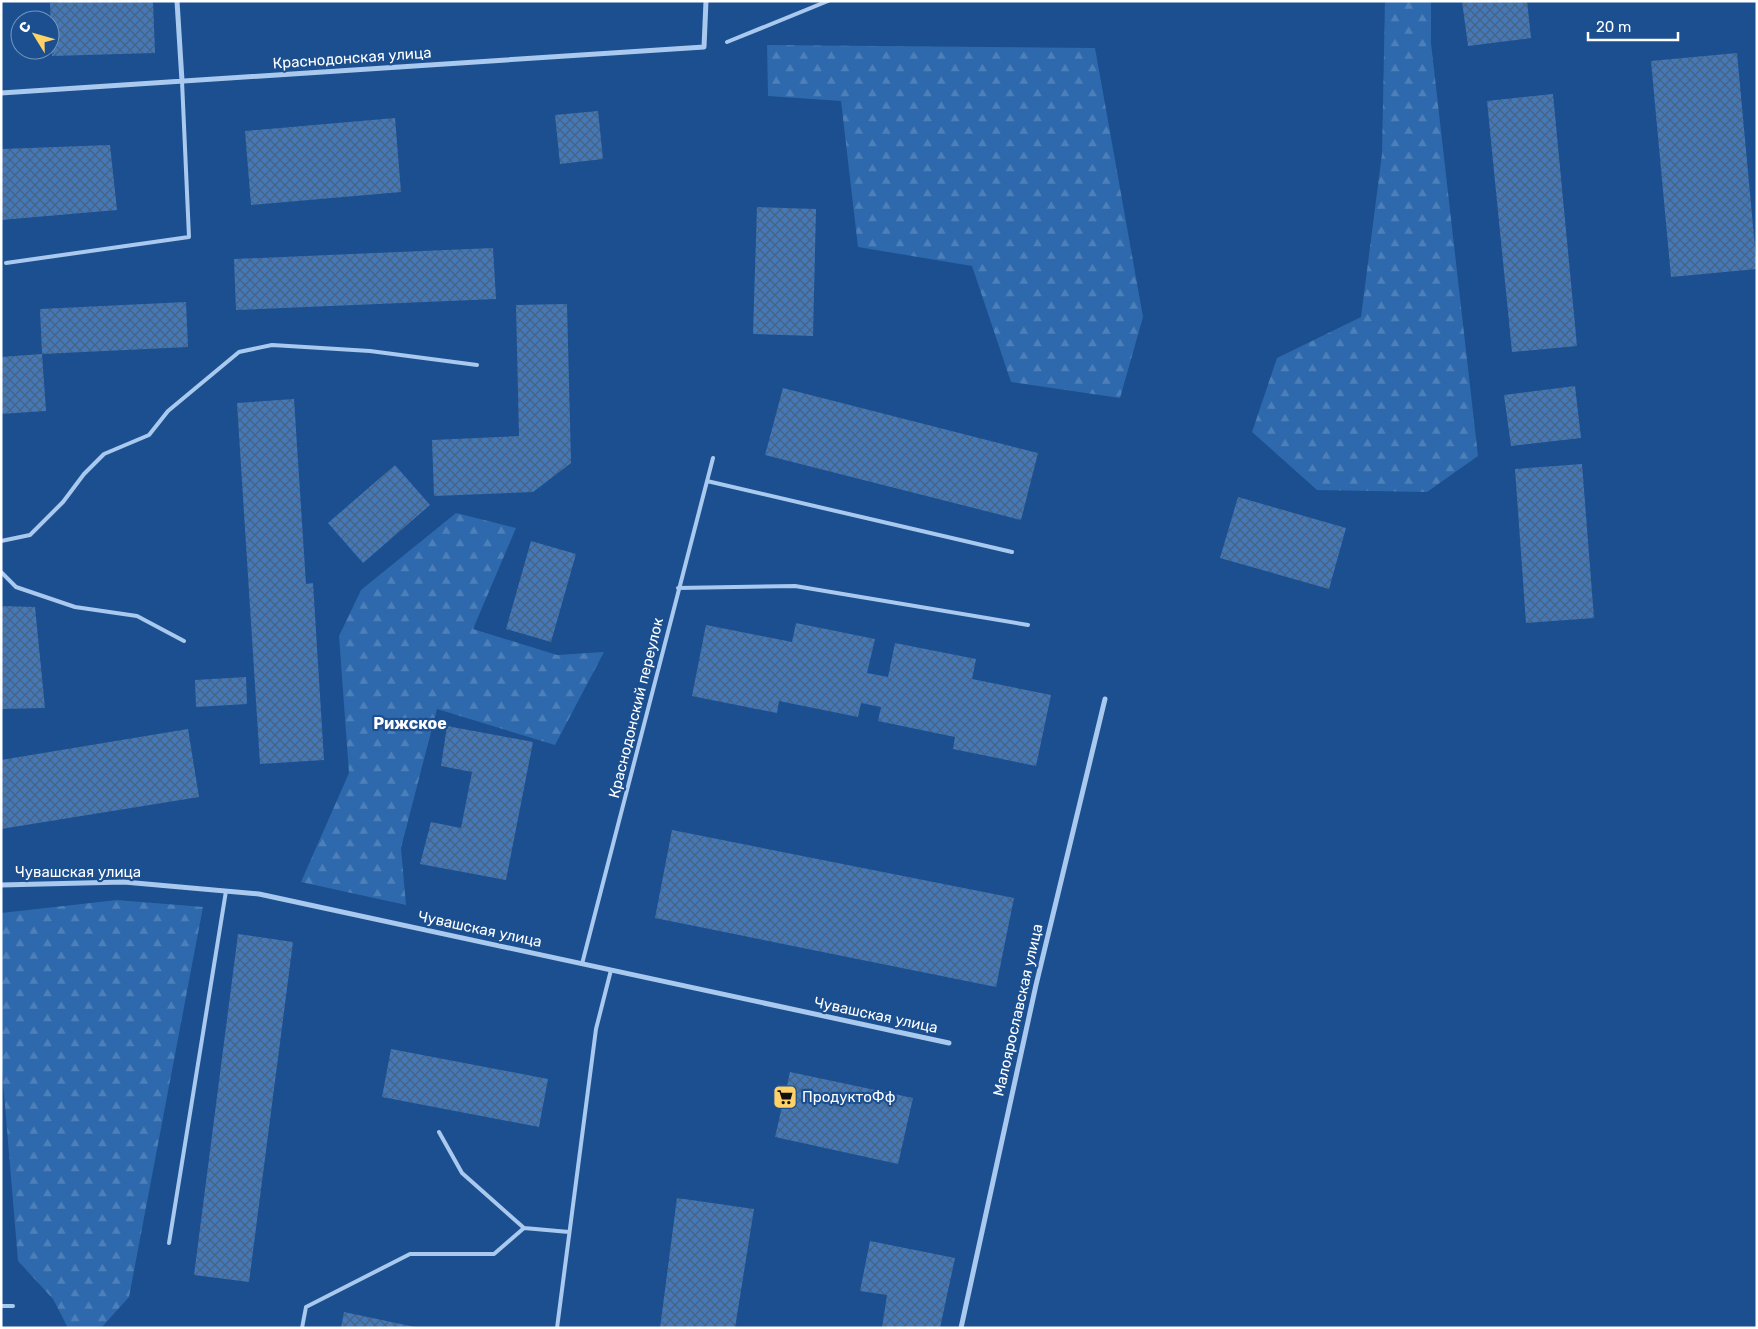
<svg xmlns="http://www.w3.org/2000/svg" width="1758" height="1329" font-family="Rubik,sans-serif">
<style>
.forest{fill:url(#forest-firs)}
.building{fill:url(#building-cross-hatch)}
.lines{fill:none;stroke-linecap:round;stroke-linejoin:round}
.service{stroke:#a9c9ee;stroke-width:4}
.minor{stroke:#a9c9ee;stroke-width:5}
.labels{text-anchor:middle;dominant-baseline:central;stroke-width:4.5;stroke-linejoin:round;paint-order:stroke}
.street-label{font-size:15px;fill:#fff;stroke:#1b4f8f}
.poi-label{font-size:15px;fill:#fff;stroke:#1b4f8f;text-anchor:start}
.neighbourhood-label{font-size:16px;font-weight:bold;fill:#fff;stroke:#1b4f8f}
</style>
<defs>
<pattern id="forest-firs" width="22" height="20" patternUnits="userSpaceOnUse" patternTransform="scale(1.25)"><rect width="22" height="20" fill="#2e69ad"/><path d="M5 1l3.5 6h-7zM16 11l3.5 6h-7z" fill="#4d80b9"/></pattern>
<pattern id="building-cross-hatch" width="8" height="8" patternUnits="userSpaceOnUse" patternTransform="scale(1.25)"><rect width="8" height="8" fill="#4478b7"/><path d="M0 0l8 8M0 8l8-8" fill="none" stroke="#486282"/></pattern>
</defs>
<rect width="100%" height="100%" fill="#1b4f8f"/>
<path class="forest" d="M1385,1H1431V43L1478,456L1427,492L1317,490L1252,432L1277,358L1361,317L1382,154Z
M767,45L1095,48L1143,317L1120,398L1011,382L972,266L858,247L841,101L768,96Z
M456,513L516,528L473,629L557,655L604,652L555,745L437,709L401,848L406,905L301,882L349,773L339,636L361,590Z
M117,900L203,907L129,1297L101,1328H68L53,1299L18,1261L1,1058V913Z"/>
<path class="building" d="M74,1H153L155,53L52,56L50,3Z
M1462,1H1527L1531,38L1468,46Z
M1737,53L1757,269L1671,277L1651,61Z
M1553,94L1577,346L1512,352L1487,101Z
M598,111L603,159L560,164L555,115Z
M395,118L401,192L251,205L245,131Z
M110,145L117,210L1,220V149Z
M757,207L816,209L813,336L753,334Z
M493,248L496,299L236,310L234,259Z
M186,302L188,347L42,354L40,309Z
M567,304L571,463L533,492L434,496L432,440L519,436L516,305Z
M42,354L46,411L1,414V357Z
M1575,386L1581,438L1511,446L1504,395Z
M783,388L1038,453L1021,520L765,455Z
M294,399L306,584L313,583L324,760L260,764L237,403Z
M1582,464L1594,618L1526,623L1515,469Z
M395,465L430,505L363,563L328,523Z
M1238,497L1346,528L1329,589L1220,558Z
M531,541L576,554L551,642L506,629Z
M1,606L35,607L45,708L1,709Z
M796,623L875,639L867,673L888,677L895,643L976,659L972,679L1051,695L1036,766L953,749L955,737L878,721L881,707L861,703L858,717L779,701L777,713L692,696L706,625L792,642Z
M246,677L247,704L196,707L195,680Z
M447,726L533,742L506,880L420,864L431,822L461,828L472,772L441,766Z
M188,729L199,797L1,829V760Z
M672,830L1014,898L996,987L655,918Z
M238,934L293,942L249,1282L194,1275Z
M391,1049L548,1079L539,1127L382,1097Z
M790,1072L913,1098L898,1164L775,1137Z
M677,1198L754,1209L735,1328H660Z
M870,1241L955,1258L940,1328H882L887,1295L860,1291Z
M344,1312L415,1327L414,1328H341Z"/>
<g class="lines">
<path class="service" d="M727,42L828,1
M6,263L189,237L182,81
M707,481L1012,552
M1,541L30,535L63,502L84,474L104,454L149,435L168,411L239,352L272,345L370,351L477,365
M1,572L16,587L75,607L137,616L184,641
M678,588L795,586L1028,625
M582,964L713,458
M439,1132L462,1173L524,1228
M169,1243L226,891
M1,1306H13
M302,1328L306,1307L410,1254H494L524,1228L569,1232
M557,1328L596,1029L611,970"/>
<path class="minor" d="M177,1L182,81
M1,93L704,47L706,1
M1,885L124,882L259,894L949,1043
M961,1328L1036,985L1105,699"/>
</g>
<defs>
<g id="supermarket-square" transform="scale(1.25)"><rect x="-9" y="-9" width="18" height="18" rx="4" fill="#ffd166" stroke="#1b4f8f"/><path d="M-6-5.5h2.5l.6 2H6L4.5 2H-2.5L-4.4-4H-6ZM-1.5 3.2a1.3 1.3 0 1 0 .1 0ZM3 3.2a1.3 1.3 0 1 0 .1 0Z" fill="#111"/></g>
</defs>
<g fill-rule="evenodd">
<use href="#supermarket-square" x="785" y="1097"/>
</g>
<g class="labels">
<g class="street-label">
<text transform="translate(352 58) rotate(-4)">Краснодонская улица</text>
<text transform="translate(636 708) rotate(-76)">Краснодонский переулок</text>
<text x="78" y="872">Чувашская улица</text>
<text transform="translate(480 929) rotate(12)">Чувашская улица</text>
<text transform="translate(1018 1010) rotate(-77)">Малоярославская улица</text>
<text transform="translate(876 1015) rotate(12)">Чувашская улица</text>
</g>
<g class="poi-label">
<text x="802" y="1097">ПродуктоФф</text>
</g>
<g class="neighbourhood-label">
<text x="410" y="723">Рижское</text>
</g>
</g>
<rect width="1758" height="1329" fill="none" stroke="#ffffff" stroke-width="5"/>
<g transform="translate(35 35) rotate(307)"><circle r="24" fill="#1b4f8f" stroke="#7695bc"/>
<path d="M0-4L9 19L0 12L-9 19Z" fill="#ffd166"/>
<text y="-8" font-size="14" font-weight="bold" text-anchor="middle" fill="#ffffff">С</text>
</g>
<path d="M1588 32v8h90v-8" fill="none" stroke="#ffffff" stroke-width="2.5"/>
<text x="1596" y="32" font-size="15" fill="#ffffff" stroke="#1b4f8f" stroke-width="4" paint-order="stroke">20 m</text>
</svg>
